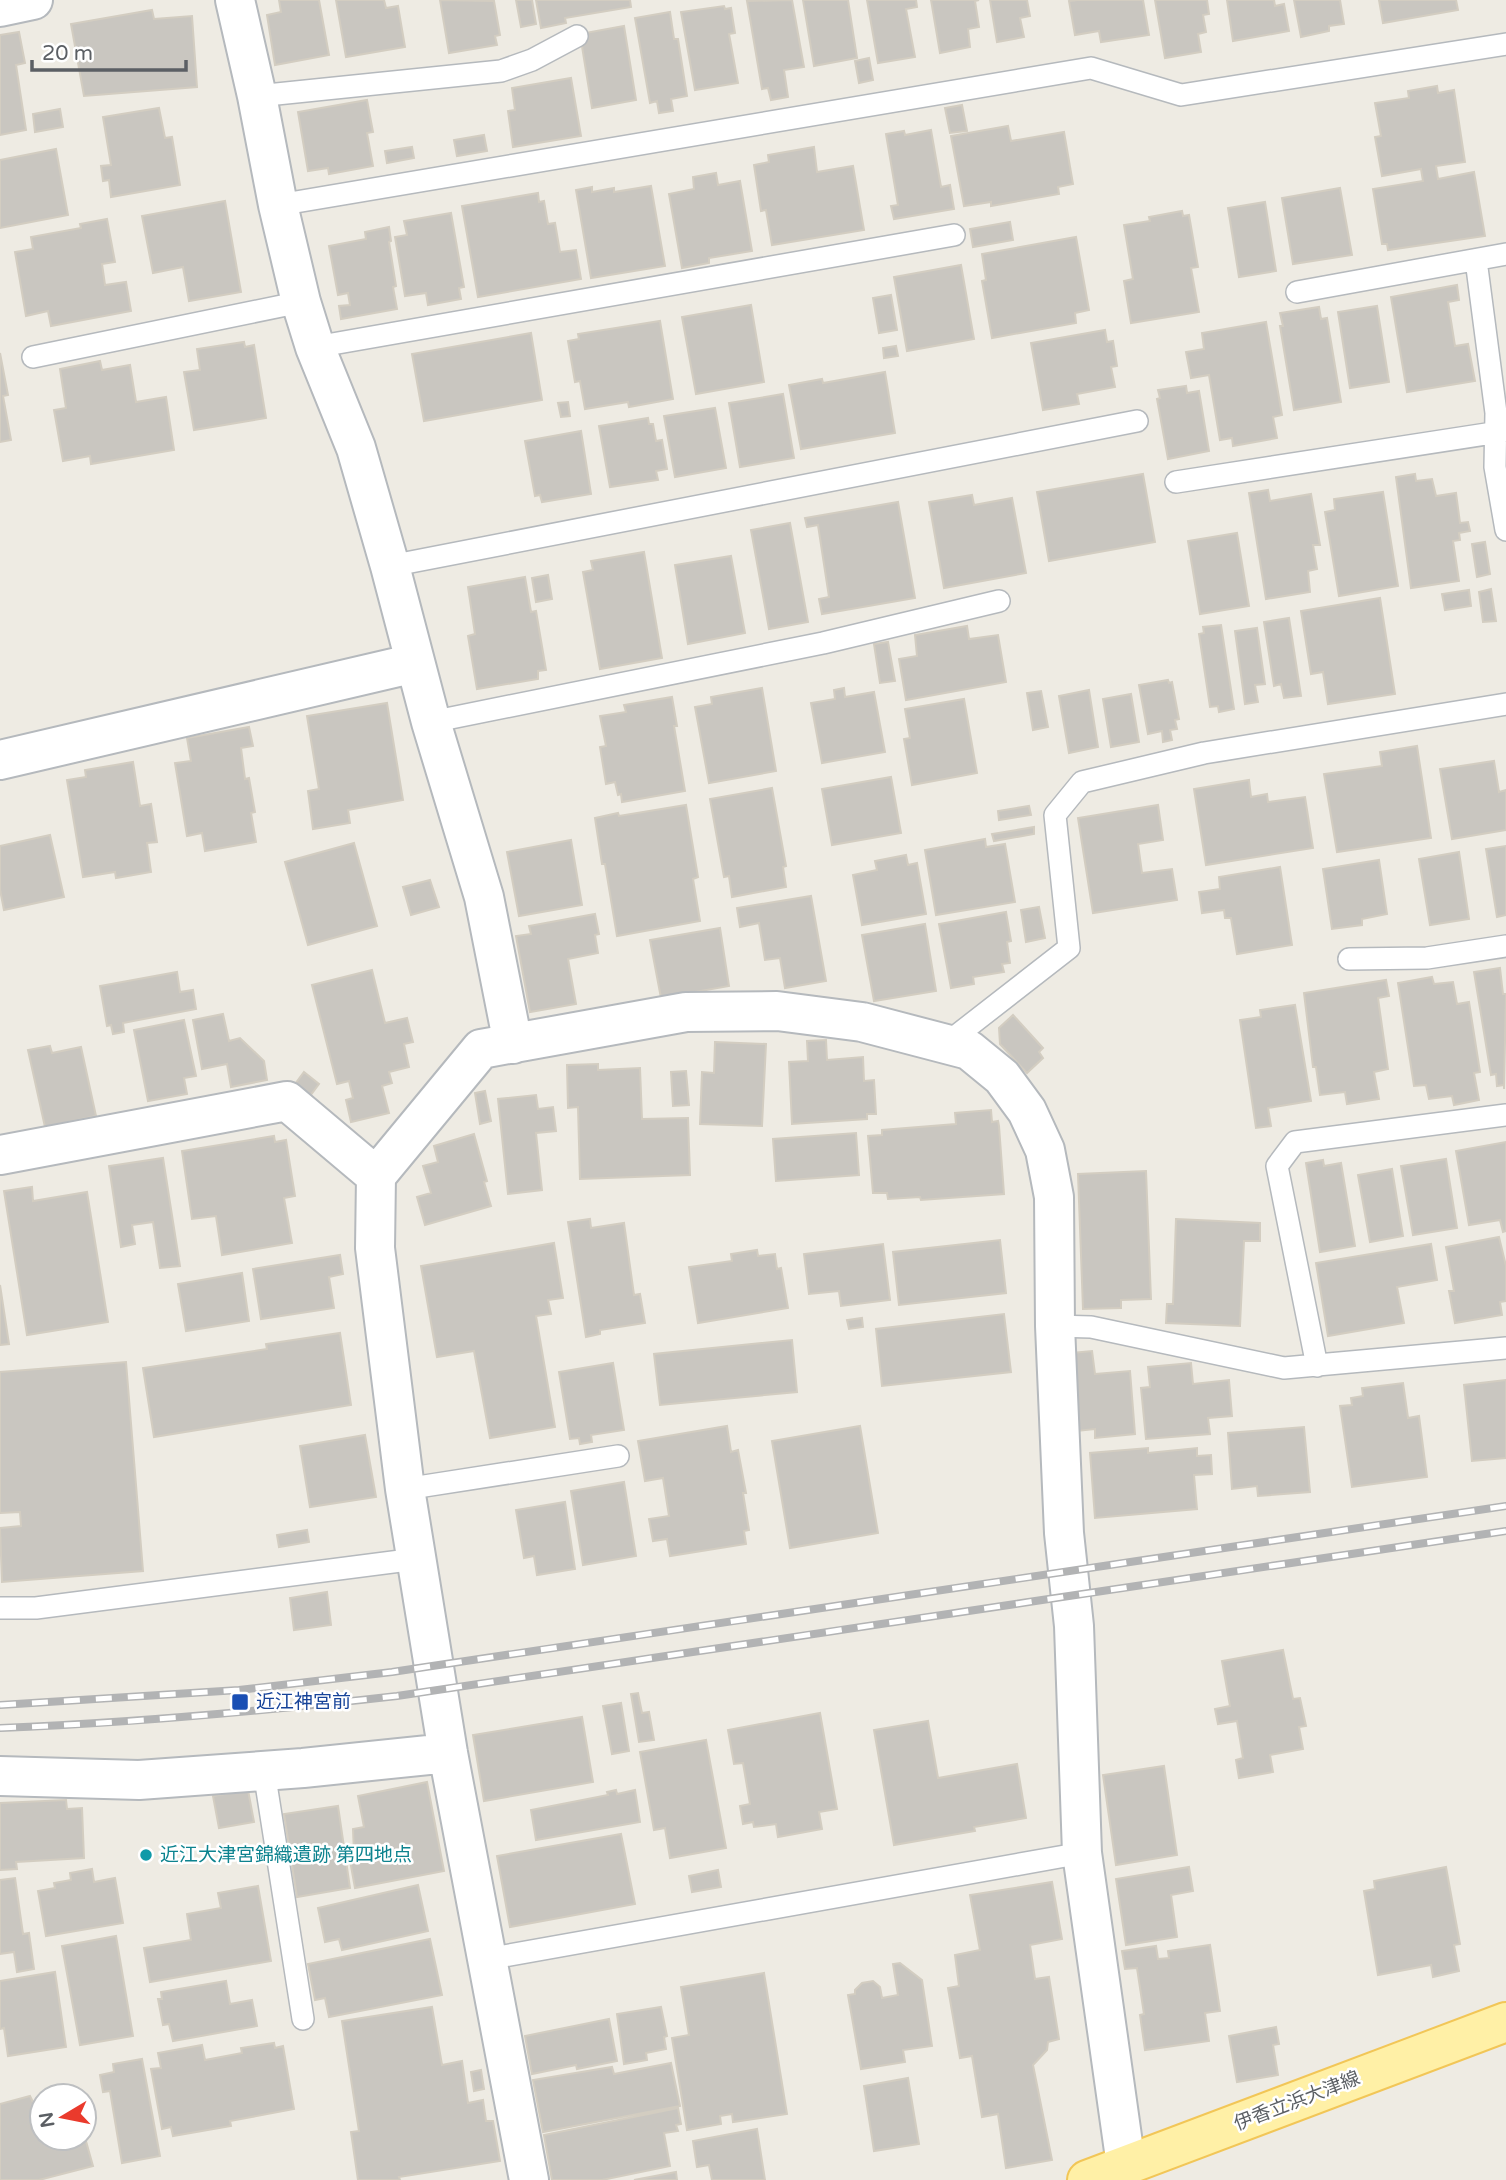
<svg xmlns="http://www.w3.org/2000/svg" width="1506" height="2180" font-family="'Varela Round','Noto Sans JP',sans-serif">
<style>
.building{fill:#c9c6c0;stroke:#d3cdc1;stroke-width:2}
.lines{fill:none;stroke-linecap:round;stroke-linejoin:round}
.lane-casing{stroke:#b5b9bd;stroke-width:24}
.street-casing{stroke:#b5b9bd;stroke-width:42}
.primary-casing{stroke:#f2c657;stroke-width:42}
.lane{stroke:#fff;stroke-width:21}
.street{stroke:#fff;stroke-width:38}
.primary{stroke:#fff0a6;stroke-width:38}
.rail-casing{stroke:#b2b3b4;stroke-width:8}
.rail{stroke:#fff;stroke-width:5;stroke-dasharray:16;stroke-linecap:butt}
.transit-dot{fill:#1a4fb4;stroke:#fff;stroke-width:2.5}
.culture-dot{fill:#0f9aa8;stroke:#fff;stroke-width:2.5}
.labels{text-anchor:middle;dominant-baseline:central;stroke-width:5;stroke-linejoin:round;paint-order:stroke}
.transit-label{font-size:19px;fill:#164399;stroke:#fff;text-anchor:start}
.culture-label{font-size:19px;fill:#0d838f;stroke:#fff;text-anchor:start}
.street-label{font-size:19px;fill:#5b5f64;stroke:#fff}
</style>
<rect width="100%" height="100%" fill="#eeebe3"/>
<path class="building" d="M279,0H319L329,55L275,65L267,15L281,12Z
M336,0H384L386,8L398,6L405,47L346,57Z
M440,0L494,1L500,35L495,36L497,45L449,53Z
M516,0H532L536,24L521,27Z
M536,0H630L631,7L565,18L566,23L541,28Z
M792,0L804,67L784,70L788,97L771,100L768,88L762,89L747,1Z
M803,0H848L857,58L814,66Z
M867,0H916L917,7L906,9L915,57L878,63Z
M931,0H979L975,1L979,27L968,29L970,47L940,53Z
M990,0H1027L1030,16L1020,18L1024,37L997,42Z
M1077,0H1143L1149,35L1101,42L1099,31L1075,35L1069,1Z
M1155,0H1207L1209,14L1203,15L1206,32L1198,34L1201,52L1165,58Z
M1227,0H1274L1275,6L1284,4L1289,31L1233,41Z
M1294,0H1340L1344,24L1329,26V31L1301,37Z
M1379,0H1456L1458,10L1383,23Z
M724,6L725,9L731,8L735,33L729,34L738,83L695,90L681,12Z
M152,10L154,19L192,16L197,87L84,96L71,24Z
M670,12L674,39H678L687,96L671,99L673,111L659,113L657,101L650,103L635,18Z
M624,26L636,100L592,108L580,34Z
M19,32L25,63L16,65L26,130L0,135V35Z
M869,58L873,80L859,83L855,61Z
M571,78L581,136L513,147L508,111L515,110L512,88Z
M1437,86L1438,93L1454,90L1465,162L1436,166L1438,179L1474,172L1485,236L1388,250L1387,244H1382L1373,189L1423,181L1421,169L1382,176L1375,137L1381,136L1375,103L1409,98L1408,91Z
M367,100L373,132L367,133L373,166L329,174L328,168L308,171L298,112Z
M962,105L967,131L950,133L945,108Z
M159,108L165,138L172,137L180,185L111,197L109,180L103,181L101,166L111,165L103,117Z
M60,109L63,127L35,132L33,114Z
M1008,126L1011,141L1064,132L1073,184L1058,187L1059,194L991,206V202L964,206L951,136Z
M931,130L941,187L950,185L954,209L894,219L891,206L898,205L886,134L904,131L905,135Z
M484,135L487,151L457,156L454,140Z
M412,147L414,158L387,163L385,151Z
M814,147L817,172L853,166L864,230L772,245L766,210L761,211L754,165L769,162L768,155Z
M56,149L68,215L0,228V160Z
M716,173L718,185L740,181L752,251L709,258V263L682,268L669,194L694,189L693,177Z
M651,186L665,266L591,278L576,190L592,187V192L614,188V192Z
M1340,188L1352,255L1293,264L1282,198Z
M538,193L539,202L544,201L548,224L555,223L560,252L576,250L581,279L478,297L462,206Z
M225,201L241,292L189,301L183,267L153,273L142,216Z
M1265,202L1276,271L1239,277L1228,208Z
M1182,211L1183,216L1189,215L1198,267L1191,268L1199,312L1131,323L1124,281L1133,279L1124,225L1150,221L1149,217Z
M451,213L464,287L459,288L461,299L428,305L426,293L405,296L395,237L407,235L404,221Z
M107,219L115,262L102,264L105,285L126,282L131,311L51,326L48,311L26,316L15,252L33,249L31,237L81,228L80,224Z
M1010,222L1013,240L973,247L970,229Z
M389,227L391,241L389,242L396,286L393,287L397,309L341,319L339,306L350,305L348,293L338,295L329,246L366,239L365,232Z
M1076,237L1089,310L1075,313L1076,323L992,338L982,281L986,280L982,254Z
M961,265L974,339L907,351L894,277Z
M1457,285L1459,300L1448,302L1455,346L1468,344L1475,381L1407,392L1391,297Z
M891,295L897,330L879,333L873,298Z
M751,305L764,382L696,394L682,317Z
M1377,306L1389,382L1350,388L1338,312Z
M1319,307L1321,319L1327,318L1341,402L1294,410L1280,326H1283L1280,313Z
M660,321L673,399L629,407L628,402L585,409L580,381L575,382L568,341L579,339L578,334Z
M1266,322L1282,415L1273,417L1277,438L1233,446L1232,438L1220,440L1209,375L1191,378L1186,352L1204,349L1202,333Z
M1105,330L1107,342L1113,341L1117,366L1111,367L1115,387L1077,394L1079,404L1043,410L1031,343Z
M531,333L542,400L424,421L412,354Z
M244,342L245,347L254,345L266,418L194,430L184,372L200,370L197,349Z
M896,346L898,356L884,358L883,348Z
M0,353L8,395L3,396L11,440L0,442Z
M100,361L102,370L130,365L136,402L166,397L174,450L91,464L90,456L63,461L54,410L66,408L60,369Z
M885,372L895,433L801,449L789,385L822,379L823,383Z
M1186,386L1187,393L1199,391L1209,451L1168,459L1157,399L1160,398L1158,390Z
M783,394L794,458L740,467L729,403Z
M568,402L570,416L561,417L558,403Z
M715,408L726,468L675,477L664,416Z
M648,418L649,424H653L656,441L662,440L667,469L656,471L658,480L610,487L599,426Z
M581,431L591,494L542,502L540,495L535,496L525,441Z
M1143,474L1155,542L1049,561L1037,492Z
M1415,474L1416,481L1432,479L1436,496L1456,493L1460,523L1468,522L1470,531L1459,533L1460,540L1453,541L1459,581L1411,588L1396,477Z
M1268,490L1270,501L1311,494L1320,545H1313L1317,569L1308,571L1310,592L1266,599L1249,493Z
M1383,492L1398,586L1339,596L1325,512L1335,510L1334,499Z
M972,495L974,505L1012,498L1026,573L944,588L929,502Z
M898,502L915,598L822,614L819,599L829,597L818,525L807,527L805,518Z
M790,523L808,622L769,629L751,530Z
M1237,533L1249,606L1200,614L1188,541Z
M1485,542L1490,574L1477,577L1472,544Z
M644,552L662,658L600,669L583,572L593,570L591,561Z
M731,556L745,633L688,644L675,565Z
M548,575L552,599L536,602L532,578Z
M525,577L531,612L536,611L546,670L538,671V679L477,689L468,636L475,634L468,587Z
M1491,589L1496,621L1483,622L1479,592Z
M1469,590L1471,606L1445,610L1442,594Z
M1380,598L1395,694L1328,704L1323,672L1311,674L1301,611Z
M1289,618L1301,696L1284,698L1281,684L1274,686L1264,622Z
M1221,625L1234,709L1219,712L1218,706L1210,707L1199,634L1204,633L1203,627Z
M967,626L969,639L998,635L1006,682L906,700L899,659L917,656L915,635Z
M1257,628L1265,684L1255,685L1258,702L1245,704L1235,631Z
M888,642L895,681L880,683L874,644Z
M1168,680L1169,683L1172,682L1179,719L1175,720L1177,729L1170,730L1172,740L1163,742L1162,731L1148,734L1139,685Z
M762,688L776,771L709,783L695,707L712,704L711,697Z
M844,688L845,697L874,692L885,752L822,763L811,703L835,699L834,690Z
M1089,690L1098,747L1069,753L1059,696Z
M1041,691L1048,727L1033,730L1027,693Z
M1131,694L1139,742L1111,747L1103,699Z
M672,697L677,726H674L685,791L622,802L621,794L618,795L615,782L606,784L600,747L606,746L600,716L626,712L624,705Z
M964,699L977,773L912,785L904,739L910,738L905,709Z
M387,703L403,800L348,810L350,823L313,829L308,791L319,789L307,716Z
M249,727L253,746L241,748L245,779L249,778L255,812L251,813L256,842L205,851L202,833L187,836L175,763L191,761L187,738Z
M1417,746L1431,838L1337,852L1324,774L1382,766L1380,752Z
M1494,761L1499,792L1506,790V830L1452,839L1440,769Z
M133,762L140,806L151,804L157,842L147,843L151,872L116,878L115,872L83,877L67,780L86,777L85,770Z
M891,777L901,833L832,845L822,789Z
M1249,780L1251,797L1267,794L1268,802L1305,797L1313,848L1206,865L1194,789Z
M772,788L786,866L783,867L786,887L732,897L729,876L724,877L710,799Z
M686,805L698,877L693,879L700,921L617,936L605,864H602L595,818L618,813L619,816Z
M1158,805L1163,840L1138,844L1142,873L1172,869L1177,900L1093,913L1078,818Z
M1029,806L1031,815L999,820L998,811Z
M1034,827V834L994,841L992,834Z
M50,835L64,897L4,910L0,890V846Z
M985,839L986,847L1005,844L1015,902L936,915L925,850Z
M571,840L582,905L519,916L507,852Z
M354,843L377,926L308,945L285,862Z
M1506,846V915L1497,917L1486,849Z
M1459,852L1469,919L1430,925L1419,859Z
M906,855L908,865L917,863L926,914L862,925L853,875L877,870L875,861Z
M1379,860L1387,914L1362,919V925L1332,929L1323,869Z
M1280,867L1292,945L1237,954L1231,918H1225L1224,910L1202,913L1199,892L1220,889L1219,877Z
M430,880L439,907L411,915L403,887Z
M811,896L826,981L785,988L780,958L765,960L759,923L740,927L737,908Z
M1039,907L1045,938L1026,942L1021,910Z
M1006,912L1011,941L1007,942L1010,963L1002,964L1004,972L973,977L974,984L951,988L939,924Z
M595,914L599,934L595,935L598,953L568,959L576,1004L530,1012L516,936L531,934L529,926Z
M925,924L936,991L874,1001L862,935Z
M720,928L729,986L661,998L650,940Z
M1500,968L1503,994H1506L1504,1089V1085L1497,1086L1496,1074L1491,1075L1474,972Z
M372,970L385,1023L407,1018L413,1042L404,1044L409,1067L389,1072L392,1083L382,1086L389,1113L351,1122L346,1100L353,1098L349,1081L337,1084L312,985Z
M177,972L180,992L193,990L196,1009L123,1023L124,1032L113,1034L111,1025L107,1026L100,986Z
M1432,977L1434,984L1453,982L1457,1004L1469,1002L1480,1072L1474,1073L1479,1100L1454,1105L1452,1096L1429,1099L1426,1085L1414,1086L1398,983Z
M1386,980L1389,996L1378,998L1388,1069L1374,1072L1379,1099L1347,1104L1345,1092L1320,1095L1316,1067H1313L1304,993Z
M1295,1005L1311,1101L1268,1108L1271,1126L1256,1128L1240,1020L1261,1017L1260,1010Z
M223,1014L229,1041L240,1038L264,1061L267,1080L231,1087L227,1064L202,1069L193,1020Z
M1013,1015L1043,1048L1039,1052L1043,1058L1027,1073L1000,1044L999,1028Z
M184,1020L196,1076L184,1078L187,1094L148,1101L134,1030Z
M826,1040L827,1060L863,1057L864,1081L874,1080L876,1114H867V1119L792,1124L789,1062L808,1061L807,1041Z
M715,1042L766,1044L762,1126L700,1124L702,1072L714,1073Z
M50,1046L52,1053L81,1047L96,1116L45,1127L28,1050Z
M598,1064V1070L640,1068L642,1119L688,1118L690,1175L580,1179L578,1107L568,1108L567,1065Z
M686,1071L689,1105L673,1106L671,1072Z
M304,1072L319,1084L310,1096L295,1084Z
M485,1091L491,1121L480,1124L475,1093Z
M536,1095L538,1109L553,1107L556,1131L536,1133L542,1190L508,1194L498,1099Z
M991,1110L992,1122L998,1121L999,1126L1004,1194L921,1200L920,1197L888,1199L887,1193H873L868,1136L882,1135V1130L956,1124L955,1113Z
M856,1133L859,1175L776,1181L773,1139Z
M474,1134L487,1181L484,1182L491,1206L425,1225L417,1197L431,1193L423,1166L438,1162L434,1146Z
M274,1136L275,1142L286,1140L295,1196L284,1198L292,1243L222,1255L216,1216L192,1219L182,1151Z
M1506,1142V1231L1503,1232L1500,1220L1469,1225L1456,1151Z
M163,1158L180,1266L160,1268L153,1222L132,1225L135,1244L121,1247L109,1166Z
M1446,1159L1457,1228L1413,1235L1401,1166Z
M1323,1160L1324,1166L1341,1163L1355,1246L1320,1252L1306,1163Z
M1392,1169L1403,1236L1370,1242L1358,1175Z
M1146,1171L1151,1299L1121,1300V1308L1083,1309L1078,1174Z
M32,1187L33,1201L87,1192L108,1322L27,1335L4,1191Z
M590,1219L591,1228L624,1223L634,1295L640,1294L645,1323L600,1330V1334L586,1337L568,1222Z
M1176,1219L1260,1223V1241H1244L1240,1326L1166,1323L1167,1304H1173Z
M1499,1237L1506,1266V1301L1500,1302L1502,1315L1455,1323L1449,1291H1454L1446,1247Z
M1000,1240L1006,1293L899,1305L893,1252Z
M554,1243L563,1298L548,1300L551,1314L536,1316L555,1427L490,1438L474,1351L437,1357L421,1266Z
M883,1244L890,1300L841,1306L839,1291L809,1294L804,1254Z
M1431,1244L1437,1280L1397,1287L1404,1323L1328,1336L1316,1263Z
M757,1250L758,1256L775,1254L777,1269L781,1268L788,1308L698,1323L689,1267L732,1261L731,1254Z
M340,1255L343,1274L329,1277L334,1308L261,1319L253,1269Z
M242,1273L249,1321L186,1331L178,1284Z
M0,1285L9,1344L0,1345Z
M1004,1314L1011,1372L882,1386L876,1329Z
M862,1318L863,1327L849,1329L847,1320Z
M340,1333L351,1405L154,1437L143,1368L267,1349L266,1344Z
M792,1340L797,1392L660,1405L654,1354Z
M1092,1351L1095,1374L1130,1371L1135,1434L1095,1438V1429L1077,1431L1072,1353Z
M126,1362L143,1571L2,1582L0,1528L21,1526L20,1512L0,1513V1372Z
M613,1363L624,1430L591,1435L592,1442L580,1444L579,1438L570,1439L559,1372Z
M1191,1363L1193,1384L1229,1380L1232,1416L1208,1418L1210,1434L1146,1439L1141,1388L1150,1387L1148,1367Z
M1506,1380V1458L1472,1461L1464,1385Z
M1403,1383L1408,1418L1419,1416L1427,1477L1352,1487L1340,1406L1352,1405L1351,1398L1363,1396L1362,1388Z
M727,1426L731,1452L738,1450L746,1493H743L749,1530L744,1531L746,1544L670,1556L667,1539L653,1541L649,1519L669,1516L663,1478L645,1481L638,1441Z
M860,1426L878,1533L790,1548L772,1441Z
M1304,1427L1310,1492L1258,1496L1257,1486L1232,1489L1228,1433Z
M365,1435L376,1497L310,1507L300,1446Z
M1148,1448V1453L1197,1448V1456L1211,1455L1212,1474L1194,1475L1197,1509L1095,1518L1090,1453Z
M624,1482L636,1556L583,1565L571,1491Z
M565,1502L575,1569L537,1575L534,1556L524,1558L516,1510Z
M307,1530L309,1542L279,1547L277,1535Z
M327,1592L331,1625L294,1630L290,1598Z
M1283,1650L1293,1699L1300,1698L1306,1726L1299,1727L1303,1749L1270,1755L1273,1772L1239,1778L1236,1760L1243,1758L1237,1721L1218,1724L1215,1709L1230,1706L1222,1661Z
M638,1693L642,1713L649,1712L654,1740L639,1742L631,1694Z
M621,1703L629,1751L612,1754L603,1706Z
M820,1713L837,1809L819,1812L822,1829L778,1837L776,1824L754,1827L753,1822L743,1824L740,1806L750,1804L743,1763L734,1764L728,1730Z
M582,1717L593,1782L484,1801L473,1735Z
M928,1721L938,1778L1017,1764L1026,1818L974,1827L975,1831L894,1845L874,1730Z
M706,1740L726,1848L670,1858L665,1828L654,1830L640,1752Z
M1164,1766L1177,1855L1116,1865L1103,1775Z
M427,1782L444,1871L355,1888L349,1855L354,1854L353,1829L364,1827L358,1796Z
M248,1790L254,1822L219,1828L213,1796Z
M616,1790L617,1794L635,1790L640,1822L536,1840L531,1810L608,1795L607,1792Z
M66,1800L67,1809L82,1808L84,1858L16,1862L17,1869L0,1870V1803Z
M338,1806L350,1888L297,1897L284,1814Z
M621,1834L635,1904L510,1927L497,1856Z
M1189,1867L1193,1891L1171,1895L1177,1937L1126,1945L1116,1879Z
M1446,1867L1460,1944L1454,1945L1459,1971L1433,1977L1431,1965L1378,1975L1364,1891L1375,1889L1374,1881Z
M92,1869L94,1882L115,1878L123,1923L46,1936L38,1891L55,1888L54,1883L71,1880L70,1873Z
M718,1870L721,1887L692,1892L689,1876Z
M15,1878L23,1934L29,1933L34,1969L17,1972L14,1952L0,1954V1880Z
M1052,1882L1062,1939L1030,1945L1035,1979L1049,1977L1059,2039L1048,2042L1047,2050L1033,2065L1052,2160L1006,2168L998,2114L982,2117L972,2056L960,2058L948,1988L959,1986L955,1955L980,1950L970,1895Z
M418,1885L428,1931L342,1950L339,1939L325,1942L318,1908Z
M258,1886L271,1961L150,1982L144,1948L191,1940L187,1914L221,1908L218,1893Z
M116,1936L133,2036L80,2045L62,1946Z
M430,1939L442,1995L329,2017L325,1998L315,2000L308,1964Z
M1210,1945L1220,2011L1205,2013L1209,2041L1145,2050L1140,2015L1144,2014L1137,1968L1125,1969L1122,1951L1156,1946L1158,1959L1169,1958L1168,1951Z
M900,1963L922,1980L932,2046L903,2050L905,2062L861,2069L848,1995L855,1994V1990L862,1983L873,1981L880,1987L882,1998L898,1995L893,1964Z
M55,1972L66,2047L8,2056L4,2028L0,2029V1981Z
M764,1973L787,2114L733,2122L732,2114L720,2116L721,2124L687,2130L672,2038L689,2035L681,1987Z
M226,1981L230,2004L252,2000L257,2026L173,2041L169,2024L163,2025L158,1999H162L161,1992Z
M432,2007L442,2065L462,2061L468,2103L483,2100L486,2121H493L500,2161L399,2177L400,2180H358L351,2132L359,2131L342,2021Z
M661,2007L667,2036L664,2037L666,2049L646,2053L647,2060L624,2064L617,2014Z
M609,2019L617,2061L577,2069L576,2065L532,2074L525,2036Z
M1276,2027L1279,2044L1273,2045L1278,2075L1237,2082L1229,2036Z
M274,2043L275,2048L283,2046L294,2109L230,2121L231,2126L173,2136L171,2127L162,2129L151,2069L161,2068L158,2053L202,2045L205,2060L242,2053L241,2048Z
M142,2059L160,2156L122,2163L110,2091L103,2092L100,2075L114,2072L113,2064Z
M671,2063L680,2106L543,2132L533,2080L612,2067L614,2074Z
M481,2070L484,2089L474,2091L471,2072Z
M908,2078L919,2144L874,2151L864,2086Z
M30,2096L33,2102L42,2100V2138H84V2134L93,2166L39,2180H0V2104Z
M678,2108L681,2124L676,2125L678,2131L664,2133L670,2166L602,2180H552L544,2135Z
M757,2129L765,2180H712L709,2165L697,2167L693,2141Z
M676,2172L677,2180H634Z"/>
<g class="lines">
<g class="lane-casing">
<path id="lane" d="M257,96L501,71L532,60L577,36
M278,205L1091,68L1181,95L1506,44
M1476,260L1496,413L1495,467L1506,530
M1297,292L1506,254
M315,347L954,235
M33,357L301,302
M1176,482L1506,431
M390,566L1137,421
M431,722L823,643L999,601
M1349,959L1427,958L1506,946
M947,1043L1069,948L1055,815L1082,782L1204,753L1506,704
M1055,1326L1091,1327L1284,1368L1506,1348
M1317,1366L1277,1166L1295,1142L1506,1115
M405,1489L618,1456
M0,1608H36L416,1559
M264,1771L303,2019
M487,1959L1082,1853"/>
</g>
<g class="street-casing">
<path id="street" d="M235,0L257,96L278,205L301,302L315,347L356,448L390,566L431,722L484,897L513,1044
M0,7L33,0
M0,760L415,663
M0,1155L287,1101L376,1176
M0,1776L139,1780L303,1768L448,1753
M529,2180L448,1753L405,1489L375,1248L376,1176L481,1049L686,1012L777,1011L862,1022L969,1050L1002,1077L1027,1111L1045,1150L1054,1197L1055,1326L1064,1533L1074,1626L1082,1853L1126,2165"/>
</g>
<g class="primary-casing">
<path id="primary" d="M1087,2180L1506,2022"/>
</g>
<use href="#lane" class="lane"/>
<use href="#street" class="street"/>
<use href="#primary" class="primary"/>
<g class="rail-casing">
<path id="rail" d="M0,1705L239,1690L392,1672L1506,1506
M0,1728C133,1723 264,1711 397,1696L1506,1531"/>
</g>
<use href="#rail" class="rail"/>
</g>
<rect class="transit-dot" x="231" y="1693" width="18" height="18" rx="3.5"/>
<circle class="culture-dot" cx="146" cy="1855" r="7"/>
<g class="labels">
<g class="transit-label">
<text x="256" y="1702">近江神宮前</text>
</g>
<g class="culture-label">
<text x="160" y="1855">近江大津宮錦織遺跡 第四地点</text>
</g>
<g class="street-label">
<text transform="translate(1297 2101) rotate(-21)">伊香立浜大津線</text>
</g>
</g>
<g transform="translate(63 2117) rotate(260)"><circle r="33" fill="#ffffff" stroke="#bdbfc1" stroke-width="2"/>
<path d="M0-5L12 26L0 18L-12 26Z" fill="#ea3a2c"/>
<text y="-10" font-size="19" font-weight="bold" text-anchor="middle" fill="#5b5f64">N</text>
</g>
<path d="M32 60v10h154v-10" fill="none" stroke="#5b5f64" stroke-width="3.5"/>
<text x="42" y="60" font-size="21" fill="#5b5f64" stroke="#ffffff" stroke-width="5" paint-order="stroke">20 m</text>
</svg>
